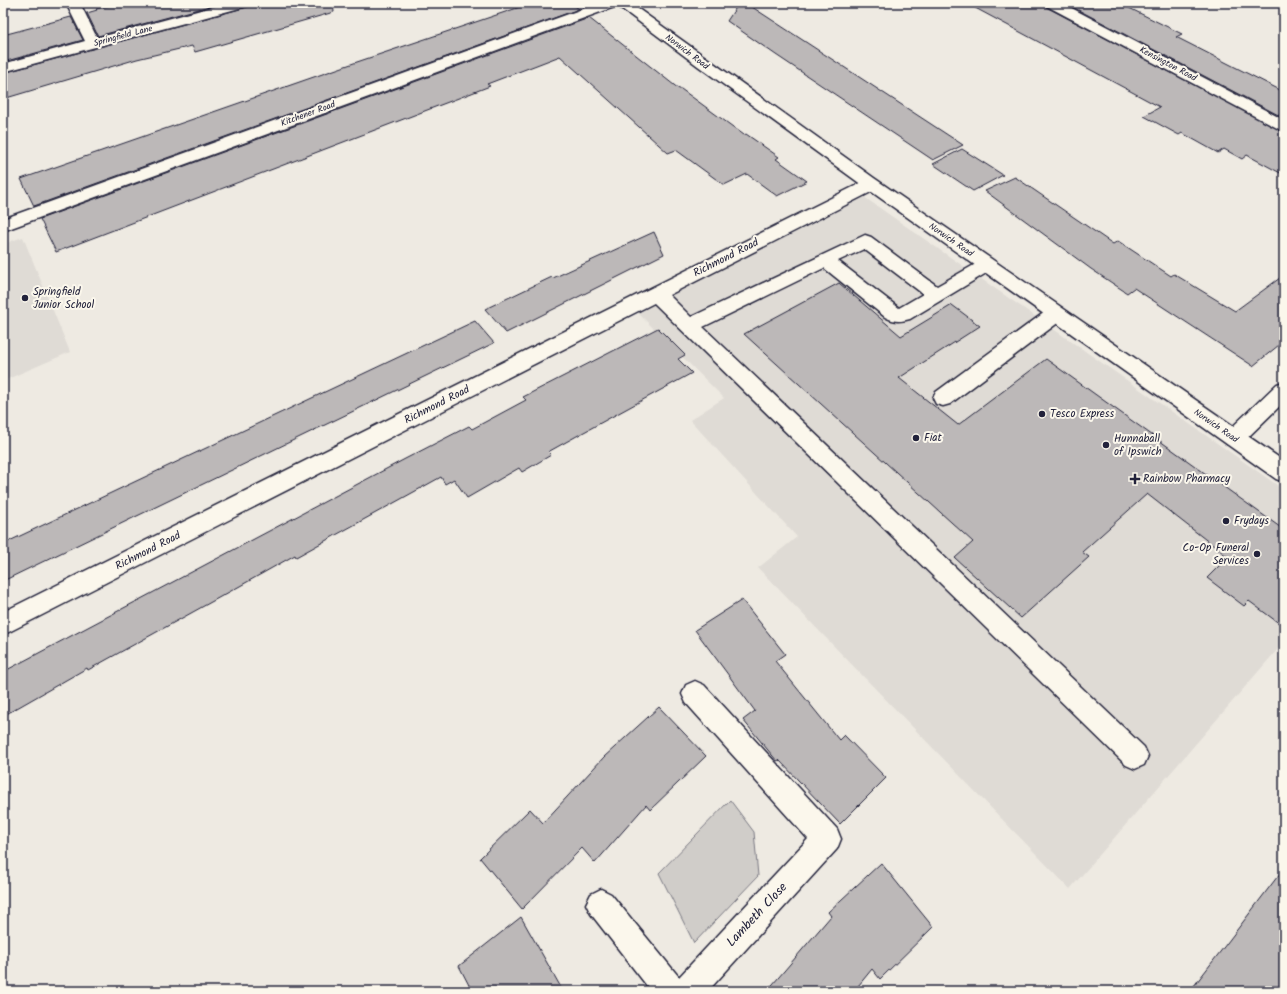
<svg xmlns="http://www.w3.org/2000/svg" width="1287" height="994" font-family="Kalam,sans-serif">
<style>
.built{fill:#dfdbd5}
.green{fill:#d0cdc9;stroke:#797882}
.building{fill:#bcb8b8;stroke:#22223b}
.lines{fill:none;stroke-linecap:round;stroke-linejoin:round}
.minor-casing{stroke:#22223b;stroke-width:3}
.major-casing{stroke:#22223b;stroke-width:3}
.minor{fill:#fbf7ec;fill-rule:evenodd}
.major{fill:#fbf7ec;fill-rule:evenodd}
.poi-dot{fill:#22223b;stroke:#fbf7ec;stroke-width:1.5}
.labels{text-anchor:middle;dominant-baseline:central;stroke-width:4;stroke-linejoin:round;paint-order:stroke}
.far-street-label{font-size:9px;fill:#22223b;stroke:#fbf7ec}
.street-label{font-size:11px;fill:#22223b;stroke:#fbf7ec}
.poi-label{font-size:11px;fill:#22223b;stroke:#fbf7ec;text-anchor:start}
.near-street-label{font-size:13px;fill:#22223b;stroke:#fbf7ec}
</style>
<rect width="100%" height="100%" fill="#eeeae2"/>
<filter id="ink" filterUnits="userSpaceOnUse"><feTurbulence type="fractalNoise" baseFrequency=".025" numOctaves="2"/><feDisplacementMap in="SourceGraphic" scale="8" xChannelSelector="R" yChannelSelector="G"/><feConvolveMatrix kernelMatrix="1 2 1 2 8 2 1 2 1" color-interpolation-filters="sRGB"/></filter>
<g filter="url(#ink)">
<path class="built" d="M864,197L1284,490V642L1070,889L758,568L797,537L690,420L724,398L636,311L845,205Z
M23,237L70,352L3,381V244Z"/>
<path class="green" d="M730,800L754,832L758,876L694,943L659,873Z"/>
<path class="building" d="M119,3H221L98,36L87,13L97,10L96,9Z
M250,3H333L334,12L195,52L192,46L137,59L3,99V73L247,7Z
M532,3H571L579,9L34,206L21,179L354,63Z
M739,3H746L963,145L933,160L776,55L727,21Z
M966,3H1044L1046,7L1284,132V175L1247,155L1242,159L1224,149L1218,153L1182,133L1179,135L1144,116L1160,107Z
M1065,3H1119L1182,34L1176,37L1284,92V118Z
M71,17L83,40L3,62V35Z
M589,18L679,89H681L744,135L746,134L779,157L776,159L807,181L777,196L747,174L724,185L676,150L668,153L560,56L487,84L490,86L56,252L40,219Z
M962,149L1003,175L973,191L933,164Z
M1015,177L1113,244L1118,241L1171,276L1174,274L1235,311L1284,275V341L1253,366L1134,288L1127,293L1091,269L985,191Z
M654,232L664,254L506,333L485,309L552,277L553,278Z
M839,283L901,336L952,305L980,326L899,378L958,425L1046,359L1284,530V627L1249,601L1244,606L1207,578L1228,557L1147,494L1082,552L1089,557L1021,618L955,558L973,542L744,334Z
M475,321L494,343L3,581V544Z
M658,328L685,355L678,359L692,373L584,432L548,452L551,455L522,472L519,468L467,498L454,479L445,484L441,477L296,557L295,555L240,586L88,670L87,668L3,716V672L405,459L469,426L472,429L526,400L523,397Z
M742,600L785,654L775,661L839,740L844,735L886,778L840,824L779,760L777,761L743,720L755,711L695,630Z
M659,707L706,756L650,810L646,805L595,863L582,848L522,909L480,858L530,809L543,823L604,757Z
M881,863L933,927L880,979L872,969L854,991H767L831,916L828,912Z
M1284,868V991H1190L1227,943Z
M521,917L563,991H472L459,966Z"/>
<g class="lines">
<g class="minor-casing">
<path id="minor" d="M66,3H80L97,38L227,3H249L247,6L3,72V64L85,41Z
M599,3H619L617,6L3,231V219Z
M1045,3H1062L1284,120V131L1279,129L1047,6Z
M871,180L877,181L879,185L877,189L669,295L691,317L865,235L871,237L937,286L981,261L987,259L993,261L996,265L993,269L910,319C900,322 894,322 885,317L824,268L703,327L1144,747L1148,756L1144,765L1135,769L1126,765L654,303L3,635V612L865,181ZM864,249L923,294L899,308L838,261Z
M1056,307L1063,309L1065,314L1063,319L950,404L943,406L936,404L933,398L936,392L1049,309Z
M1284,382V402L1241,444L1234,446L1227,444L1224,438L1227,432L1277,384Z
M695,681L704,685L837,829L841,839L837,849L708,991H651L591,914L586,904L591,894L601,889L611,894L679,977L808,839L686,703L682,694L686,685Z"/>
</g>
<g class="major-casing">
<path id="major" d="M614,3H630L874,178L1284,461V482L1276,479L862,185L698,66Z"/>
</g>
<use href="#minor" class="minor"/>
<use href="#major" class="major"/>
</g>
</g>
<g class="poi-dot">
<circle cx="25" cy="298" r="4"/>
<circle cx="1042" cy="414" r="4"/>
<circle cx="916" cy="438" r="4"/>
<circle cx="1106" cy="445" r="4"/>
<path d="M1133 473h4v4h4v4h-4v4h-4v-4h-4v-4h4z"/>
<circle cx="1226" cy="521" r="4"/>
<circle cx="1257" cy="554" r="4"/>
</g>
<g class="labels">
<g class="far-street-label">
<text transform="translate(123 36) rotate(-15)">Springfield Lane</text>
<text transform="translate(687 52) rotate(37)">Norwich Road</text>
<text transform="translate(1168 64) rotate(28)">Kensington Road</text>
<text transform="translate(308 114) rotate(-20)">Kitchener Road</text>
<text transform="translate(951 240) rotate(35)">Norwich Road</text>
<text transform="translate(1216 426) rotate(35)">Norwich Road</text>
</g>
<g class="street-label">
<text transform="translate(726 258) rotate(-27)">Richmond Road</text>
<text transform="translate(437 405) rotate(-27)">Richmond Road</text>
<text transform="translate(148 551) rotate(-27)">Richmond Road</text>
</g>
<g class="poi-label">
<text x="33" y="292">Springfield<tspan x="33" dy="13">Junior School</tspan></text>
<text x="1050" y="414">Tesco Express</text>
<text x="924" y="438">Fiat</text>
<text x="1114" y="439">Hunnaball<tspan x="1114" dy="13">of Ipswich</tspan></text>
<text x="1143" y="479">Rainbow Pharmacy</text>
<text x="1234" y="521">Frydays</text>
<text x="1249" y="548" text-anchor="end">Co-Op Funeral<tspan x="1249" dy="13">Services</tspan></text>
</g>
<g class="near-street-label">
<text transform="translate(757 915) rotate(-47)">Lambeth Close</text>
</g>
</g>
<rect width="1287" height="994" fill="none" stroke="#fbf7ec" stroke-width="16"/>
<rect x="8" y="8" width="1271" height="978" fill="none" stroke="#22223b" stroke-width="1.5" filter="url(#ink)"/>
</svg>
